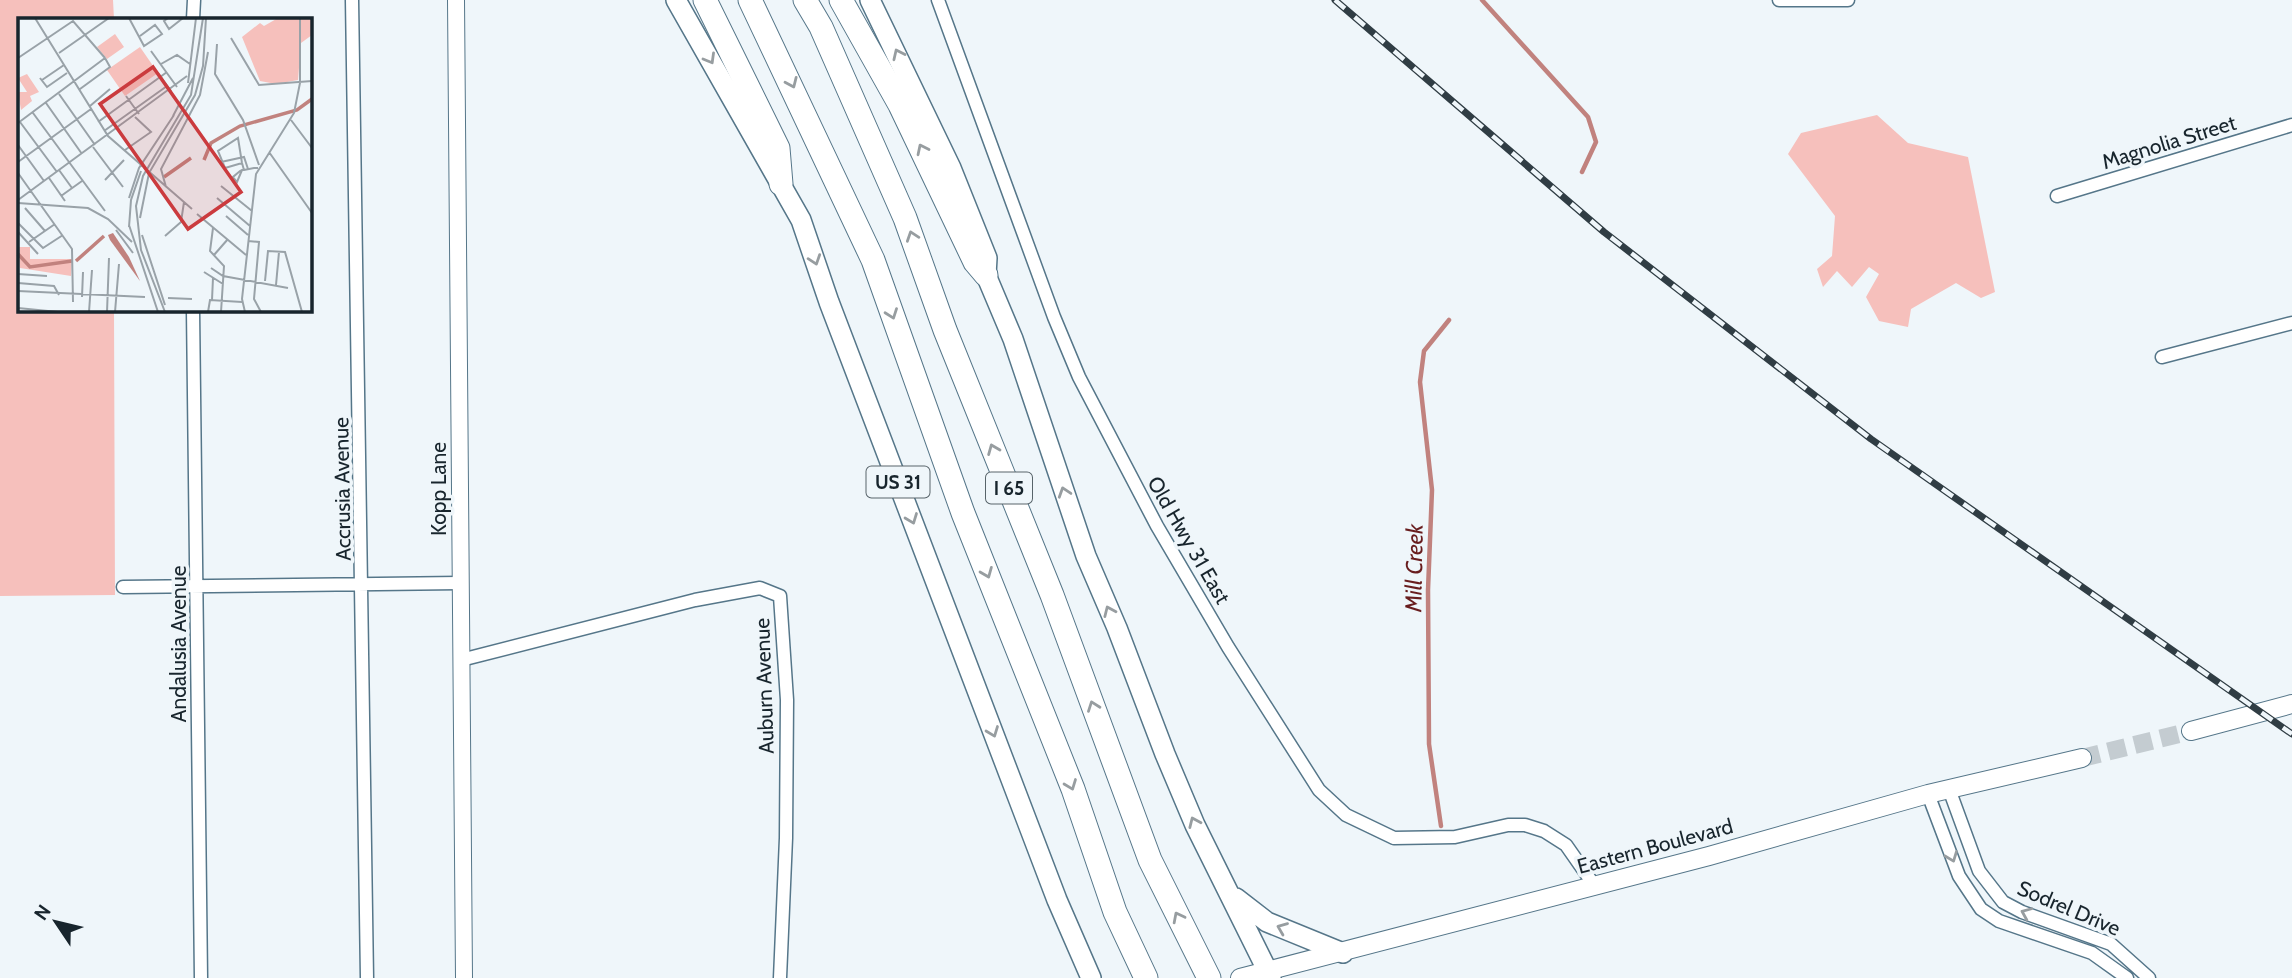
<svg xmlns="http://www.w3.org/2000/svg" width="2292" height="978" font-family="Cabin,sans-serif">
<style>
.green{fill:#f6c0bc}
.lines{fill:none;stroke-linecap:round;stroke-linejoin:round}
.stream{stroke:#c1827e;stroke-width:4.5}
.secondary-tunnel{stroke:#c4ccd1;stroke-width:18;stroke-dasharray:18 9;stroke-linecap:butt}
.minor-casing{stroke:#557689;stroke-width:15}
.tertiary-casing{stroke:#557689;stroke-width:18}
.secondary-casing{stroke:#557689;stroke-width:20}
.primary-casing{stroke:#557689;stroke-width:22}
.motorway-casing{stroke:#557689;stroke-width:25}
.minor{stroke:#fff;stroke-width:12}
.tertiary{stroke:#fff;stroke-width:16}
.secondary{stroke:#fff;stroke-width:18}
.primary{stroke:#fff;stroke-width:19}
.motorway{stroke:#fff;stroke-width:23}
.rail-casing{stroke:#303d44;stroke-width:7}
.rail{stroke:#eff6fa;stroke-width:4.5;stroke-dasharray:13;stroke-linecap:butt}
.oneway{stroke:#979da0}
.labels{text-anchor:middle;dominant-baseline:central;stroke-width:7;stroke-linejoin:round;paint-order:stroke}
.shield{fill:#eff6fa;stroke:#58646a;stroke-width:2}
.shield-label{font-size:19px;font-weight:bold;fill:#18252d}
.street-label{font-size:21px;fill:#18252d;stroke:#eff6fa}
.water-label{font-size:23px;font-style:italic;fill:#681d1e;stroke:#eff6fa}
.inset-river{fill:none;stroke:#c1827e;stroke-width:3.5}
.inset-road{fill:none;stroke:#99a2a8;stroke-width:2}
.view{fill:#cb3b3e;fill-opacity:0.15;stroke:#cb3b3e;stroke-width:3.5}
.inset-edge{fill:none;stroke:#18252d;stroke-width:3.5}
</style>
<rect width="100%" height="100%" fill="#eff6fa"/>
<path class="green" d="M0,0H113L114,19H19V310H114L115,595L0,596Z
M1877,115L1908,143L1968,157L1995,292L1981,298L1956,283L1911,309L1908,327L1879,321L1866,297L1879,274L1869,267L1852,287L1837,271L1823,287L1817,269L1832,256L1835,216L1788,154L1801,133Z"/>
<g class="lines">
<path class="stream" d="M1482,0L1588,117L1596,142L1582,172
M1441,826L1429,744L1428,590L1432,490L1420,382L1424,351L1449,320"/>
<path class="secondary-tunnel" d="M2082,758L2191,731"/>
<g class="minor-casing">
<path id="minor" d="M352,0L367,978
M938,0L1054,317L1079,377L1157,526L1228,647L1319,790L1346,815L1394,838L1455,837L1508,825H1525L1544,831L1566,845L1594,885
M1779,0H1848
M193,19L194,0
M2057,196L2292,125
M193,310L201,978
M2162,357L2292,323
M123,587L460,583
M461,660L695,600L760,588L780,596L787,700L786,838L780,978
M1949,789L1979,871L2003,902L2022,912L2111,944L2149,978
M1928,794L1959,876L1981,909L1999,921L2092,953L2127,978"/>
</g>
<g class="tertiary-casing">
<path id="tertiary" d="M456,0L464,978"/>
</g>
<g class="secondary-casing">
<path id="secondary" d="M2191,731L2292,704
M1240,978L1709,856L1928,794L2082,758"/>
</g>
<g class="primary-casing">
<path id="primary" d="M676,0L801,220L829,302L1057,900L1091,978
M870,0L951,168L987,258L986,275L1013,339L1086,556L1117,628L1165,754L1195,825L1271,978
M1236,898L1267,922L1343,953"/>
</g>
<g class="motorway-casing">
<path id="motorway" d="M705,0L778,148L781,184
M750,0L873,260L963,513L1073,789L1115,912L1146,978
M805,0L821,27L905,218L945,330L1052,595L1150,860L1209,978
M841,0L900,105L975,262L986,275"/>
</g>
<use href="#minor" class="minor"/>
<use href="#tertiary" class="tertiary"/>
<use href="#secondary" class="secondary"/>
<use href="#primary" class="primary"/>
<use href="#motorway" class="motorway"/>
<g class="rail-casing">
<path id="rail" d="M1335,0L1604,232L1871,439L2292,734"/>
</g>
<use href="#rail" class="rail"/>
</g>
<defs><path id="oneway-chevron" d="M-2-3.5L2.5 0L-2 3.5" fill="none" stroke-width="1.6" stroke-linecap="round" stroke-linejoin="round" transform="scale(1.75)"/></defs>
<g class="oneway">
<use href="#oneway-chevron" transform="translate(898 54) rotate(-115)"/>
<use href="#oneway-chevron" transform="translate(710 59) rotate(60)"/>
<use href="#oneway-chevron" transform="translate(792 83) rotate(66)"/>
<use href="#oneway-chevron" transform="translate(922 149) rotate(-116)"/>
<use href="#oneway-chevron" transform="translate(912 236) rotate(-109)"/>
<use href="#oneway-chevron" transform="translate(815 260) rotate(71)"/>
<use href="#oneway-chevron" transform="translate(892 314) rotate(70)"/>
<use href="#oneway-chevron" transform="translate(993 449) rotate(-112)"/>
<use href="#oneway-chevron" transform="translate(1064 492) rotate(-108)"/>
<use href="#oneway-chevron" transform="translate(912 519) rotate(69)"/>
<use href="#oneway-chevron" transform="translate(987 573) rotate(68)"/>
<use href="#oneway-chevron" transform="translate(1109 611) rotate(-114)"/>
<use href="#oneway-chevron" transform="translate(1093 706) rotate(-110)"/>
<use href="#oneway-chevron" transform="translate(993 732) rotate(69)"/>
<use href="#oneway-chevron" transform="translate(1071 785) rotate(69)"/>
<use href="#oneway-chevron" transform="translate(1194 822) rotate(-114)"/>
<use href="#oneway-chevron" transform="translate(1952 857) rotate(69)"/>
<use href="#oneway-chevron" transform="translate(2026 913) rotate(-157)"/>
<use href="#oneway-chevron" transform="translate(1178 917) rotate(-117)"/>
<use href="#oneway-chevron" transform="translate(1282 928) rotate(-158)"/>
</g>
<g class="labels">
<g class="shield">
<rect x="866.5" y="466.5" width="63" height="31" rx="5"/>
<rect x="986" y="472.5" width="46" height="31" rx="5"/>
</g>
<g class="shield-label">
<text x="898" y="482">US 31</text>
<text x="1009" y="488">I 65</text>
</g>
<g class="street-label">
<text transform="translate(2169 142) rotate(-17)">Magnolia Street</text>
<text transform="translate(342 489) rotate(-91)">Accrusia Avenue</text>
<text transform="translate(438 489) rotate(-90)">Kopp Lane</text>
<text transform="translate(1189 540) rotate(60)">Old Hwy 31 East</text>
<text transform="translate(178 644) rotate(-90)">Andalusia Avenue</text>
<text transform="translate(764 686) rotate(-92)">Auburn Avenue</text>
<text transform="translate(1655 846) rotate(-15)">Eastern Boulevard</text>
<text transform="translate(2069 908) rotate(23)">Sodrel Drive</text>
</g>
<g class="water-label">
<text transform="translate(1414 568) rotate(-89)">Mill Creek</text>
</g>
</g>
<g transform="translate(18 18)">
<rect width="294" height="294" fill="#eff6fa"/>
<path d="M260,0H294V17L283,25L280,62L258,66L242,63L224,19L242,5L246,8ZM97,16L106,29L89,41L79,29ZM122,29L140,55L107,78L89,52ZM9,56L21,74L12,78L14,83L3,92L0,74H9L0,60ZM0,229H12V241H54L53,258L2,250Z" fill="#f6c0bc"/>
<path d="M95,215L111,239L122,263L92,222L90,217Z" fill="#c1827e"/>
<path class="inset-river" d="M186,142L193,125L222,108L279,92L294,81M146,159L173,140M0,236L12,249L54,243M58,243L86,218"/>
<path class="inset-road" d="M17,0L90,118L174,191M111,0L126,28L144,16L137,7L122,18M150,0L146,3L151,11L165,0M213,20L241,67L294,63M199,26L197,56L225,102L241,147M133,33L159,69M41,35L91,0M0,40L55,3L87,40M143,46L159,37L172,46M140,55L153,73M22,60L29,69L49,55M24,62L46,47M170,65L178,0M62,71L92,49L87,40M41,76L77,127M108,78L121,96M28,85L64,136M72,88L92,71M15,95L87,193M155,98L175,60M273,102L294,130M2,104L39,154M80,104L149,54M0,105L87,40M86,113L149,68M0,127L26,163M75,129L105,169M107,132L133,114L117,99M251,134L294,195M0,144L73,91M203,144L226,139L230,151M224,145L220,120L200,133L207,150L224,145L226,152M41,152L54,170M224,152L219,164L215,159L222,153L224,152H226L236,150H240M0,155L54,231L55,284M31,160L47,183M87,162L106,142M203,168L234,193M148,169L143,151L182,77L190,34M43,178L64,163M111,180L121,150L156,97M199,180L232,208M0,182L169,58M0,185L70,190L90,201L114,224M7,190L27,213M179,196L228,237M208,198L230,217M122,200L131,155L177,77L185,48L188,0M0,205L25,230L45,217M111,207L140,294M111,209L113,182L123,153M195,210L192,233L206,248L203,294M98,212L115,235M0,214L20,236M124,217L147,287M147,218L163,204L166,184M230,223L241,224L236,281L243,294M11,224L37,206M196,237L210,221M193,250L205,258L270,270M186,254L205,266M0,256L29,258M247,263L250,233L267,234L284,294M0,265L36,268L41,277M258,267L261,234M0,273L127,279M64,279L65,254M150,280L174,281M194,282L195,260M0,290L40,294M71,294L74,252M89,294L91,240M97,294L101,246M147,294L123,232L118,188L125,158L173,77L185,0M190,294L192,282L224,284M227,294L224,281L238,156L276,95L282,65V0"/>
<path class="view" d="M135,49L223,174L170,211L82,86Z"/>
<rect width="294" height="294" class="inset-edge"/>
</g>
<g transform="translate(56 922) rotate(305)" stroke="#eff6fa" stroke-width="5" paint-order="stroke">
<path d="M0-5L12 26L0 18L-12 26Z" fill="#18252d"/>
<text y="-10" font-size="19" font-weight="bold" text-anchor="middle" fill="#18252d">N</text>
</g>
</svg>
